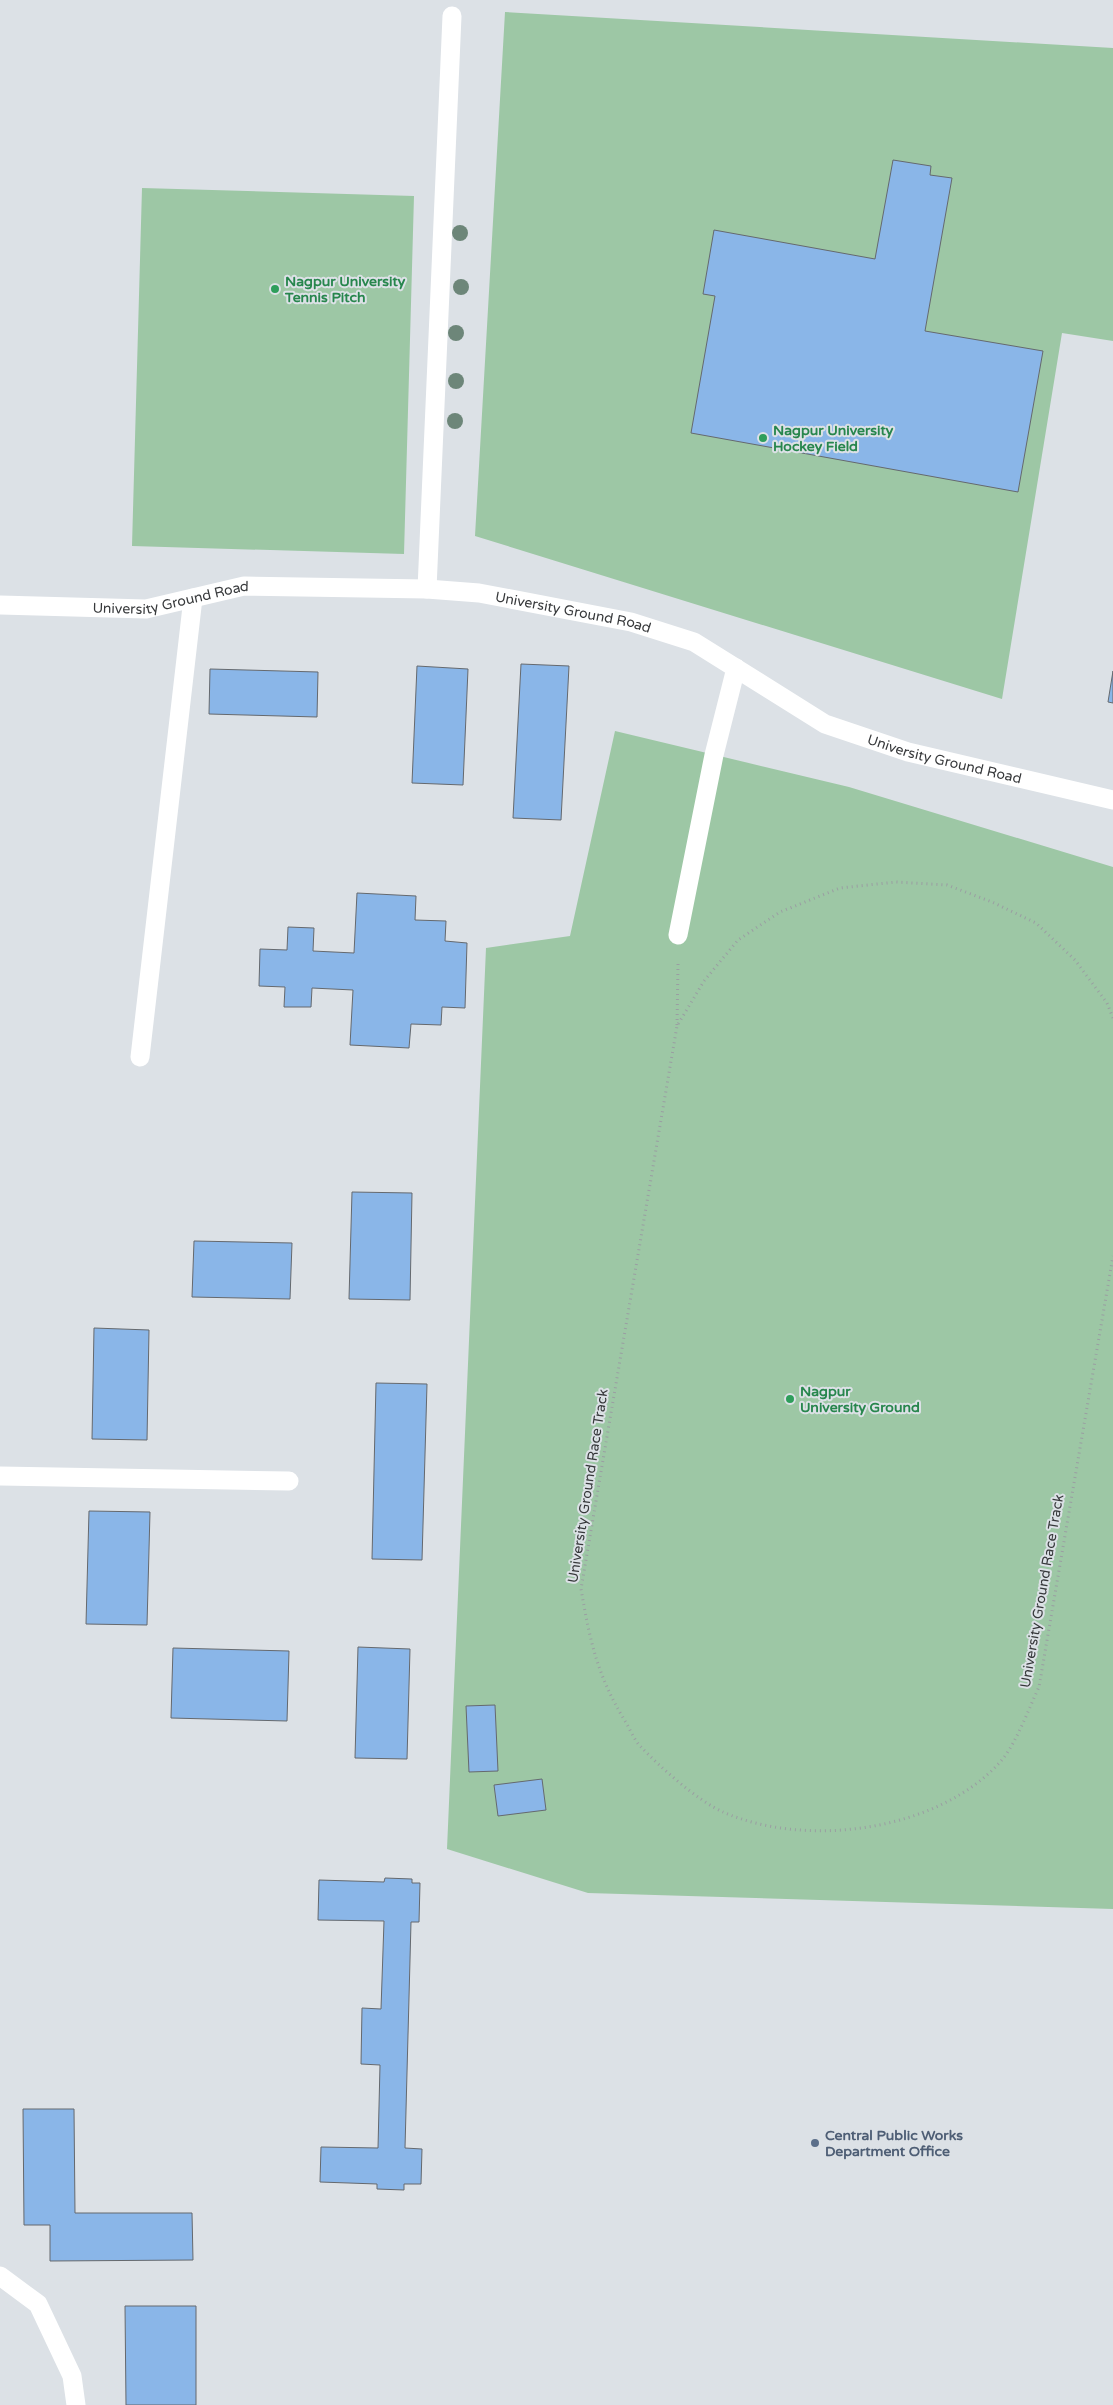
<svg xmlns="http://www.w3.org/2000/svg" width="1113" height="2405" font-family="'Varela Round',sans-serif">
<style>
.green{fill:#9dc7a5}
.building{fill:#8ab6e8;stroke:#65696e}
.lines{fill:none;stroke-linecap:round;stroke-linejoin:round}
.path{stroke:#9a9ea2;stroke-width:3;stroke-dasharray:1 4;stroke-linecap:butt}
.lane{stroke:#fff;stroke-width:19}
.tree{fill:#6d8679}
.leisure-dot{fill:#2e9e5b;stroke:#dce1e6;stroke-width:2}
.service-dot{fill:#5c6f8a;stroke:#dce1e6;stroke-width:2}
.labels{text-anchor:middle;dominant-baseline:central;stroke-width:4;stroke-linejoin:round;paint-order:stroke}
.leisure-label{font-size:14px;font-weight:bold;fill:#27864d;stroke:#dce1e6;text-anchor:start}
.street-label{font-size:14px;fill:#37393b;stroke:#dce1e6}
.service-label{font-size:14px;font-weight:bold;fill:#4e5e75;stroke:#dce1e6;text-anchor:start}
</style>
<rect width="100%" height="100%" fill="#dce1e6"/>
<path class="green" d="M505,12L1113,48V341L1062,333L1002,699L475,536Z
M142,188L414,196L404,554L132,546Z
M615,731L849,787L1113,867V1909L588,1893L447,1849L486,948L570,936Z"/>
<path class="building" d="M893,160L931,166L930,175L952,178L925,331L1043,351L1018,492L691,433L715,296L703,294L714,230L875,259Z
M521,664L569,666L561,820L513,818Z
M417,666L468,669L463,785L412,783Z
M210,669L318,672L317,717L209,714Z
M1113,671V703L1108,702Z
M357,893L416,896L415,920L446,921L445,941L467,943L465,1008L442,1007L441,1025L411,1024L409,1048L350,1045L353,990L312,988L311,1007H284L285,987L259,986L260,949L287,950L288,927L314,928L313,951L354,953Z
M352,1192L412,1193L410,1300L349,1299Z
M194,1241L292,1243L290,1299L192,1297Z
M94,1328L149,1330L147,1440L92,1439Z
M376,1383L427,1384L422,1560L372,1559Z
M89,1511L150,1512L147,1625L86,1624Z
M358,1647L410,1649L407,1759L355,1758Z
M173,1648L289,1651L287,1721L171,1718Z
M495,1705L498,1771L469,1772L466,1706Z
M542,1779L546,1810L498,1816L494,1785Z
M385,1878L412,1879V1883H420L419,1922H411L405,2148L422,2149L421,2184H404V2190L377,2189V2184L320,2182L321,2147L378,2148L380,2065L361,2064L362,2008L381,2009L384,1921L318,1920L319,1880L384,1882Z
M23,2109H74L75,2213H192L193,2260L50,2261V2225H24Z
M125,2306H196V2405H126Z"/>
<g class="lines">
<path class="path" d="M1113,1018L1107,1003L1075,960L1036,923L992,902L947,885L896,882L840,888L780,912L738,940L704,981L677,1026L581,1589C590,1641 597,1675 625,1721C630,1729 634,1740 641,1747C660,1767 698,1801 723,1812C807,1849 939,1831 1001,1761C1016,1744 1029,1708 1039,1687L1113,1256
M677,1025L678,964"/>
<g class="lane">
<path d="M427,589L452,16"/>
<path id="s1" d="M0,605L146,609L244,586L427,589L479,593L631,622L694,642L825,724L908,752L1113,800"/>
<path d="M678,935L714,755L736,668"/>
<path d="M140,1057L193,598"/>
<path d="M0,1476L289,1481"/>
<path d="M0,2276L38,2304L72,2376L76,2405"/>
</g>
</g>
<g class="tree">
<circle cx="460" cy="233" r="8"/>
<circle cx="461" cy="287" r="8"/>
<circle cx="456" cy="333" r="8"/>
<circle cx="456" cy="381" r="8"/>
<circle cx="455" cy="421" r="8"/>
</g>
<g class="leisure-dot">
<circle cx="275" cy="289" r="5"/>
<circle cx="763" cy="438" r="5"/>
<circle cx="790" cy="1399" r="5"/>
</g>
<circle class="service-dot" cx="815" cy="2143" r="5"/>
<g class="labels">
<g class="leisure-label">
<text x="285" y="281">Nagpur University<tspan x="285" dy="16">Tennis Pitch</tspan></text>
<text x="773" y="430">Nagpur University<tspan x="773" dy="16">Hockey Field</tspan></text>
<text x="800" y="1391">Nagpur<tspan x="800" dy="16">University Ground</tspan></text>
</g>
<g class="street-label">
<text stroke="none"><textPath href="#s1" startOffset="172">University Ground Road</textPath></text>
<text stroke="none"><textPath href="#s1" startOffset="578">University Ground Road</textPath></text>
<text stroke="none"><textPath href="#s1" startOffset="982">University Ground Road</textPath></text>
<text transform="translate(588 1486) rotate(-81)">University Ground Race Track</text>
<text transform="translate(1042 1591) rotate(-80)">University Ground Race Track</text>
</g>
<g class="service-label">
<text x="825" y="2135">Central Public Works<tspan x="825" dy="16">Department Office</tspan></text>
</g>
</g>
</svg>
